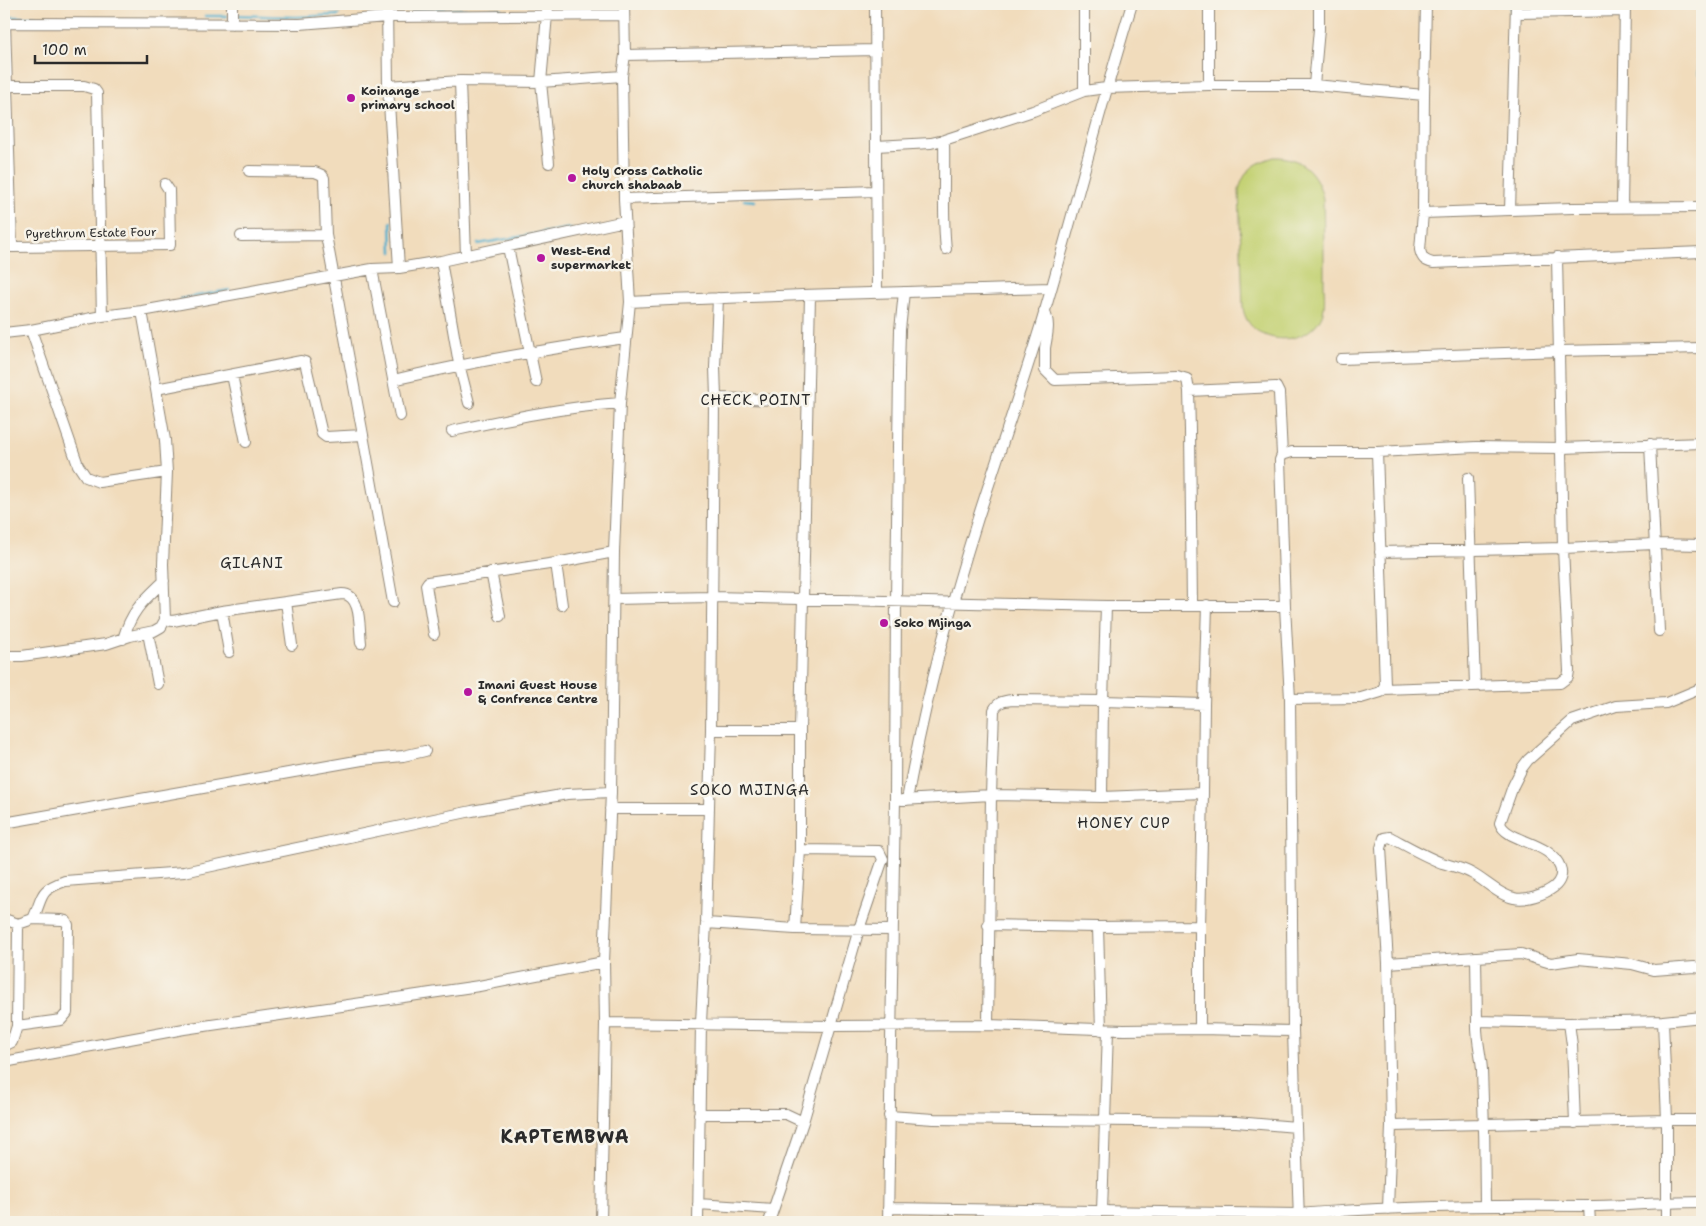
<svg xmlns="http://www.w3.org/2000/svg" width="1706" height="1226" font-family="'Shantell Sans',sans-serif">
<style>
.green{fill:#c4d274;stroke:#787e50}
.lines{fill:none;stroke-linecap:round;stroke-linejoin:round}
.stream{stroke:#4eaecd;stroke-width:2.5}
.minor-casing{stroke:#8e8474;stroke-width:12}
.minor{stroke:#fff;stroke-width:10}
.poi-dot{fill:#b5179e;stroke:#f7f3e8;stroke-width:2}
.labels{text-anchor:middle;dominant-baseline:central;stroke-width:5;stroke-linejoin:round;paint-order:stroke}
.poi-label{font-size:12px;font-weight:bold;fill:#2b2b2b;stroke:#f7f3e8;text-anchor:start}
.street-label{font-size:12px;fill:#2b2b2b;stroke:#f7f3e8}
.quarter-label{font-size:15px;letter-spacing:1px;fill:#2b2b2b;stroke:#f7f3e8}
.district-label{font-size:18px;font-weight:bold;letter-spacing:1px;fill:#2b2b2b;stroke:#f7f3e8}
</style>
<rect width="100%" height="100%" fill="#f7f3e8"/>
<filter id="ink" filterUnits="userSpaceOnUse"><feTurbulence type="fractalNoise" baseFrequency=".02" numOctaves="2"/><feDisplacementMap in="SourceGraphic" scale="10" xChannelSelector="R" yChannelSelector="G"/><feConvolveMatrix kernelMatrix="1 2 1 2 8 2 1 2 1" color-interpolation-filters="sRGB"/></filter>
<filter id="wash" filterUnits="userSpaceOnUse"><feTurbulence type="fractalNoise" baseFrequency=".0096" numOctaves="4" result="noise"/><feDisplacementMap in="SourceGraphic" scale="20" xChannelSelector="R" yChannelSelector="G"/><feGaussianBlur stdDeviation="1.12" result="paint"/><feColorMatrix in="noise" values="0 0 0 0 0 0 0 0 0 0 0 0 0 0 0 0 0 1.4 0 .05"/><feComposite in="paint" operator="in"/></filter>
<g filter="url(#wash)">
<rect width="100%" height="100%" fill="#f1dcbc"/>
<path class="green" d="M1274,157C1301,156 1318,173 1323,199C1324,227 1324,256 1324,284C1324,293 1326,306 1322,315C1306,351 1248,344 1243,308L1239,190C1244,170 1255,163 1274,157Z"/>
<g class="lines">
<path class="stream" d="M1511,4V14
M557,7L606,8
M404,10L501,9
M236,15L295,17L339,15
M205,16H227
M13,17L56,18
M1699,75V4
M744,200L755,201
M391,222L392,252
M478,244L571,228
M180,299L229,290"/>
</g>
</g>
<g filter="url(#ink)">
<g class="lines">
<g class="minor-casing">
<path id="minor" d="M232,4V24
M387,4L388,86L399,268
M548,4L541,82L549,163
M875,4L877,293
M1516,13L1625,11
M4,23L300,24L387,17L624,15
M625,55L876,50
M460,81L466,256
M1209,85V4
M1314,85L1319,29V4
M4,86H84L94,89L97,93L102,316
M388,86L460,81L541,82L622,76
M1084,91V4
M1424,95L1426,4
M944,140C945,176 942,213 946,249
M876,146L931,143L944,140L1033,111L1084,91L1106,88L1209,85H1314L1424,95L1423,213L1420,250C1422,259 1425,261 1433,263L1702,252
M249,171L315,172L322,175L324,178L326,235L363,435
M624,199L876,191
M1622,208L1625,4
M1510,210L1516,4
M1423,213L1573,208L1702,207
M241,236L326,235
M4,246L12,247L5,23
M12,247L170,245L169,190L165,184
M508,247L536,382
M1557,257L1563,548L1655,544L1702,545
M441,261L459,364L469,403
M372,269L400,416
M630,302C770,295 910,292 1050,288
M142,311L165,440L167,472L163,564L165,620
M1044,311C1051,323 1047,335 1045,348C1045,355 1045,363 1045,370L1055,380L1177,376L1187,379L1189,391L1190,430L1192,605
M31,330L78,465L86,477L99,482L167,472
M4,333L31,330L102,316L142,311L372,269L399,268L441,261L625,221
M1341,359L1560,351L1702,348
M232,375L246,442
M393,380C470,362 547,349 625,338
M156,389L301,361L305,362L322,434L326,437L363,435L393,602
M1189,391L1276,387L1279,393L1282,455
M716,398L715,367L718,298
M452,431C507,419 563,407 620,403
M1650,444L1659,631
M1468,478L1475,685
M1380,552L1563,548L1569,671L1568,677L1560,683L1383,689
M556,563L562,605
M491,572L500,616
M614,599L711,597L1106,606H1285
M286,602L292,645
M1106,606L1103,701L1204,704L1207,605
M222,611L229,652
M148,633L158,684
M434,634L426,585L428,582L556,563L614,552
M123,639C132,610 142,602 164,581
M4,656H22L106,644L130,636L154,631L161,627L165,620L173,621L222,611L342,594C362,594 359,628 361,643
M1290,699L1361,698L1381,692L1385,685L1377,452
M711,730H800
M1203,793L1204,704
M902,800L991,795L994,710C998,702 1003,701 1012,700L1103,701L1102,797
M907,800C924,705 949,610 978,518C999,453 1021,389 1041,324C1073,217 1099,110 1132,4
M610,809H709
M4,823L362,760L403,756L425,751
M4,919L18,924
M706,923L795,929L892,930
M988,925L1098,927L1101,1030
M1098,927L1200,926
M795,929L800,850V730L810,296
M1476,957L1477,1021
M1388,963L1521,954L1551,963L1578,959L1632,964L1654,970L1694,967L1702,968
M605,1023L832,1026L988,1025L1124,1030L1200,1029L1293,1031
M1569,1023L1663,1021
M988,1025L991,795L1102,797L1203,793L1200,926V1029
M17,1026L61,1020L67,1013L68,925L66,921L62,920L33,919
M4,1046L12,1042L17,1026L18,924L33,919C44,896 37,891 65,881L184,872L472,811L567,794L611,792
M4,1062L184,1029L479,986L604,962
M699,1114H786L803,1122
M889,1116L934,1119L1236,1122L1296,1127
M1391,1126L1388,963L1381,848L1384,838L1390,837C1407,846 1424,856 1442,863C1452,866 1462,868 1471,873C1485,880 1498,895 1514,898C1525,901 1545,894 1554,887C1560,882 1563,874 1560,867C1550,841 1506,842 1500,823L1513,786L1522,768L1528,760L1572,721L1616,706L1666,703L1702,688
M698,1204L773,1209
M1485,1205C1485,1160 1484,1115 1482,1070C1481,1054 1476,1038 1477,1021L1569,1023L1572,1045L1575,1123
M1589,1206L1590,1222
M888,1208L1298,1214C1395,1206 1491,1205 1588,1206C1626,1206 1664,1202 1702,1202
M1388,1209L1391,1126L1667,1120L1663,1021L1702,1017
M1102,1211L1108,1030
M601,1222L605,1023L604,962L611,792L614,552L620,403L630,302L624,199L622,76L625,55L624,4
M698,1222L701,1023L706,923L711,730L714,403L715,400L719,398L806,401
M769,1222L803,1122L859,929L883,859L879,851L800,850
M888,1222L895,800L896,600L899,371L900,330L904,292
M986,1222L987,1210
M1299,1222L1293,1031L1290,699L1285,606L1280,460L1282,455L1292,452H1377L1476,447L1562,448L1702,443
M1667,1222V1120H1702"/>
</g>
<use href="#minor" class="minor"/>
</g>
</g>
<g class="poi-dot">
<circle cx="351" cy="98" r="5"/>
<circle cx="572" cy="178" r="5"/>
<circle cx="541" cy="258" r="5"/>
<circle cx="884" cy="623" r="5"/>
<circle cx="468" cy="692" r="5"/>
</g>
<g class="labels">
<g class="poi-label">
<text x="361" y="91">Koinange<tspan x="361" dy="14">primary school</tspan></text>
<text x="582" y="171">Holy Cross Catholic<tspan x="582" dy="14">church shabaab</tspan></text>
<text x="551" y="251">West-End<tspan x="551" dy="14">supermarket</tspan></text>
<text x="894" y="623">Soko Mjinga</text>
<text x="478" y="685">Imani Guest House<tspan x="478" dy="14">&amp; Confrence Centre</tspan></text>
</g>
<g class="street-label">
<text transform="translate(91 233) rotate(-1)">Pyrethrum Estate Four</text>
</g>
<g class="quarter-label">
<text x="756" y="400">CHECK POINT</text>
<text x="252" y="563">GILANI</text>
<text x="750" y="790">SOKO MJINGA</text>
<text x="1124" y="823">HONEY CUP</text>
</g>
<g class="district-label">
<text x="565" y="1137">KAPTEMBWA</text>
</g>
</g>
<rect width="1706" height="1226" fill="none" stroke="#f7f3e8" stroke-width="20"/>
<path d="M35 55v8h112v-8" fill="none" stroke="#2b2b2b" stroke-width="2.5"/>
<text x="42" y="55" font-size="15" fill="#2b2b2b" stroke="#f7f3e8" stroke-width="4" paint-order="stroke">100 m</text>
</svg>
